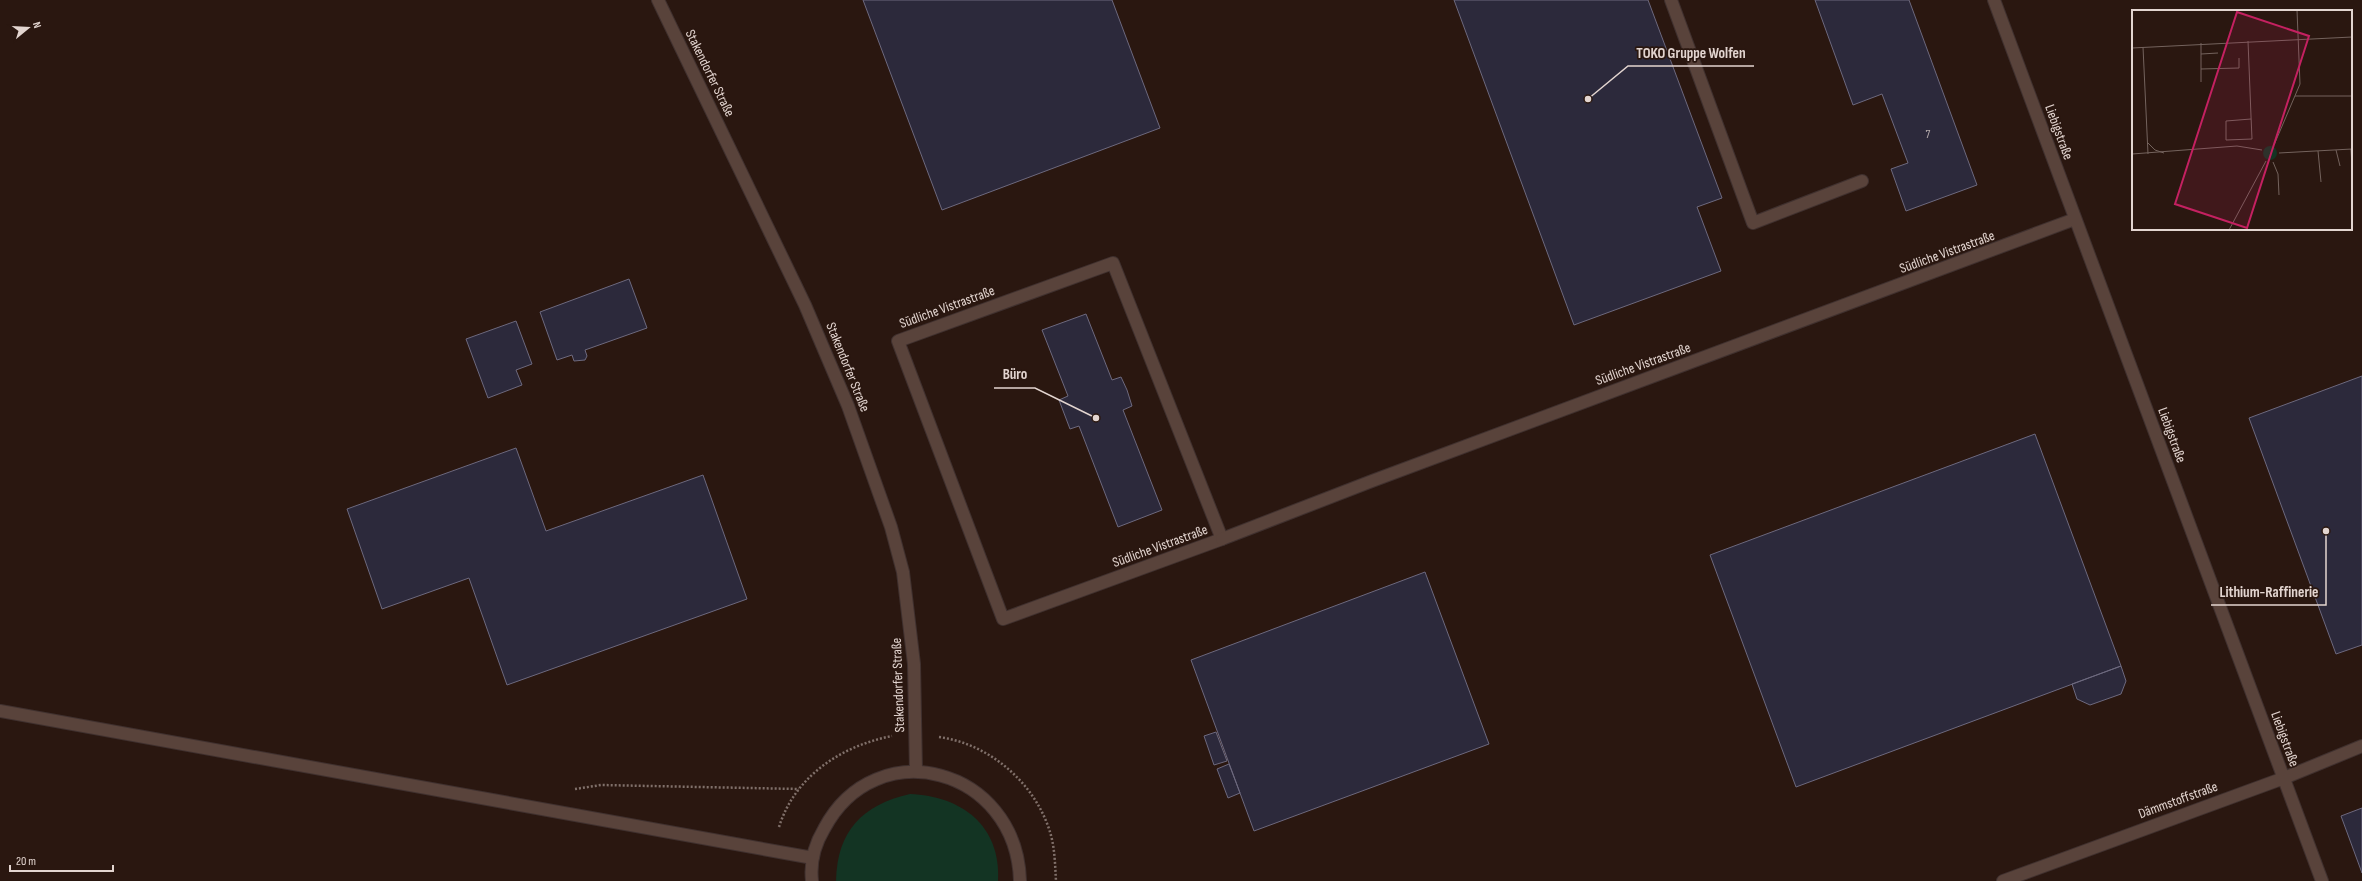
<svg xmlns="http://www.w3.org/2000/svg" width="2362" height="881" font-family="'Sofia Sans Condensed',sans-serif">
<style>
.grass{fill:#133423}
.building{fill:#2c293b;stroke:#6d697e}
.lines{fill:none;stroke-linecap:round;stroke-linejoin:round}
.lane-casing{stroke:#40312f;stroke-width:14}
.street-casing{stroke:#40312f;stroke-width:14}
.path{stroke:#80706a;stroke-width:2.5;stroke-dasharray:2 2;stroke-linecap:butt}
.lane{stroke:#59433b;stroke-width:12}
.street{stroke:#59433b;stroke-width:12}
.labels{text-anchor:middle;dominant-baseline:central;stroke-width:3.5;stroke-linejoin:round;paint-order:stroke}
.number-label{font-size:12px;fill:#b5aaab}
.street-label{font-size:14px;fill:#e3d5d0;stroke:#2a1710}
.inset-road{fill:none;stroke:#74635d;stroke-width:1}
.view{fill:#c42161;fill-opacity:0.15;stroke:#c42161;stroke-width:2}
.inset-edge{fill:none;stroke:#e3d5d0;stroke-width:2}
.leader{fill:none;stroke:#e3d5d0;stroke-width:1.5}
.callout-dot{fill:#e3d5d0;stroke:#2a1710;stroke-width:1.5}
.callout-label{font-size:15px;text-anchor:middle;font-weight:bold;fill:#e3d5d0;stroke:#2a1710;stroke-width:3.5;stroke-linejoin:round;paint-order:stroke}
</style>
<rect width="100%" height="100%" fill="#2a1710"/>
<path class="grass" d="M910,794C961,796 1001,825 998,881H836C837,831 862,805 910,794Z"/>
<path class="building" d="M863,0H1112L1160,128L942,210Z
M1454,0H1648L1722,198L1697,207L1721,271L1574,325Z
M1815,0H1909L1977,185L1906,211L1891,169L1908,163L1882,94L1853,105Z
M629,279L647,328L585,350L587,356L585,360L574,361L572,355L557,360L540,312Z
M1086,314L1112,380L1121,377L1127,390L1132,406L1123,410L1162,510L1118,527L1079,426L1070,429L1059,400L1068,396L1042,330Z
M516,321L532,364L516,370L522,385L488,398L466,339Z
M2362,376V645L2336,654L2249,418Z
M2035,434L2121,666L1796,787L1710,555Z
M516,448L546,531L703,475L747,599L507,685L469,578L382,609L347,509Z
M1425,572L1489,744L1254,831L1191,660Z
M2121,666L2126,681L2121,694L2090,705L2077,699L2072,684Z
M1216,732L1227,761L1214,765L1204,736Z
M1229,764L1240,793L1228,798L1217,769Z
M2362,808V873L2341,816Z"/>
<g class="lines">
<g class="lane-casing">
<path id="lane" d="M1671,0L1753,223L1862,181
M1113,263L1222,539L1003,619L898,341Z"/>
</g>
<g class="street-casing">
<path id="street" d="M658,0L805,305L848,406L891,527L903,572L914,664L916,772
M1994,0L2322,881
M1222,539L1372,481L2075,219
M0,711L813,858
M812,881C810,863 815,844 824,829C876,730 1017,768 1020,881
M2003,881L2284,778L2362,746"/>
</g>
<path class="path" d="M939,737C990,744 1035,783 1050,832C1055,848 1055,865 1056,881
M575,789L601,785L799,789
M779,827C795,776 841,746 892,736"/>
<use href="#lane" class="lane"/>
<use href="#street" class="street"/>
</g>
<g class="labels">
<g class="number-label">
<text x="1928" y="134">7</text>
</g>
<g class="street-label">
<text transform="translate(710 73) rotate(64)">Stakendorfer Straße</text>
<text transform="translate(2059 132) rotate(70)">Liebigstraße</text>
<text transform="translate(1947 252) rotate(-20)">Südliche Vistrastraße</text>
<text transform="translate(947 307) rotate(-20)">Südliche Vistrastraße</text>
<text transform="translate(1643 364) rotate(-20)">Südliche Vistrastraße</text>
<text transform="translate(848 367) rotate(68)">Stakendorfer Straße</text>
<text transform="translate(2172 435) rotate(70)">Liebigstraße</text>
<text transform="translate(1160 546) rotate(-20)">Südliche Vistrastraße</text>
<text transform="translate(898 685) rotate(-92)">Stakendorfer Straße</text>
<text transform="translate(2285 739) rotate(70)">Liebigstraße</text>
<text transform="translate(2178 800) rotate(-20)">Dämmstoffstraße</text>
</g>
</g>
<g transform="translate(2132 10)">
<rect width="220" height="220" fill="#2a1710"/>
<path d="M131 143a7 7 0 1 1 14 0a7 7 0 1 1-14 0Z" fill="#133423"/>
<path class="inset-road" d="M116,31L119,106L120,129L94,130V111L119,109M69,33V72M11,37L16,144M0,38L220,27M69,44L86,43M69,59L107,58V48M163,86H220M16,133L23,140L32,143M142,135L168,74L165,0M219,139L220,157M204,140L208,156M186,141L189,172M147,143L220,139M0,144L105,136L130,140M141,152L146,164L147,185M97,220L134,151"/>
<path class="view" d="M105,2L177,26L115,218L43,194Z"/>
<rect width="220" height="220" class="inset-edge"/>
</g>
<path class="leader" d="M1588 99L1628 66H1754M1096 418L1035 388H994M2326 531L2326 605H2211"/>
<g class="callout-dot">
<circle cx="1588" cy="99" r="4"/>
<circle cx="1096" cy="418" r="4"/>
<circle cx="2326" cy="531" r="4"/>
</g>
<g class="callout-label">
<text x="1691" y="58">TOKO Gruppe Wolfen</text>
<text x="1015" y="379">Büro</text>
<text x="2269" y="597">Lithium-Raffinerie</text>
</g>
<g transform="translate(28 28) rotate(72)" stroke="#2a1710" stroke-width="3" paint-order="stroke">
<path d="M0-3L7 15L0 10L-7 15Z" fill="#e3d5d0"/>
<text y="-6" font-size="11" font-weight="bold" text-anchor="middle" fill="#e3d5d0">N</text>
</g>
<path d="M10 865v6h103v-6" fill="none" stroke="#e3d5d0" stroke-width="2"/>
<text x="16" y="865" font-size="12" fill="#e3d5d0" stroke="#2a1710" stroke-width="3" paint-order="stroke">20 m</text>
</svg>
